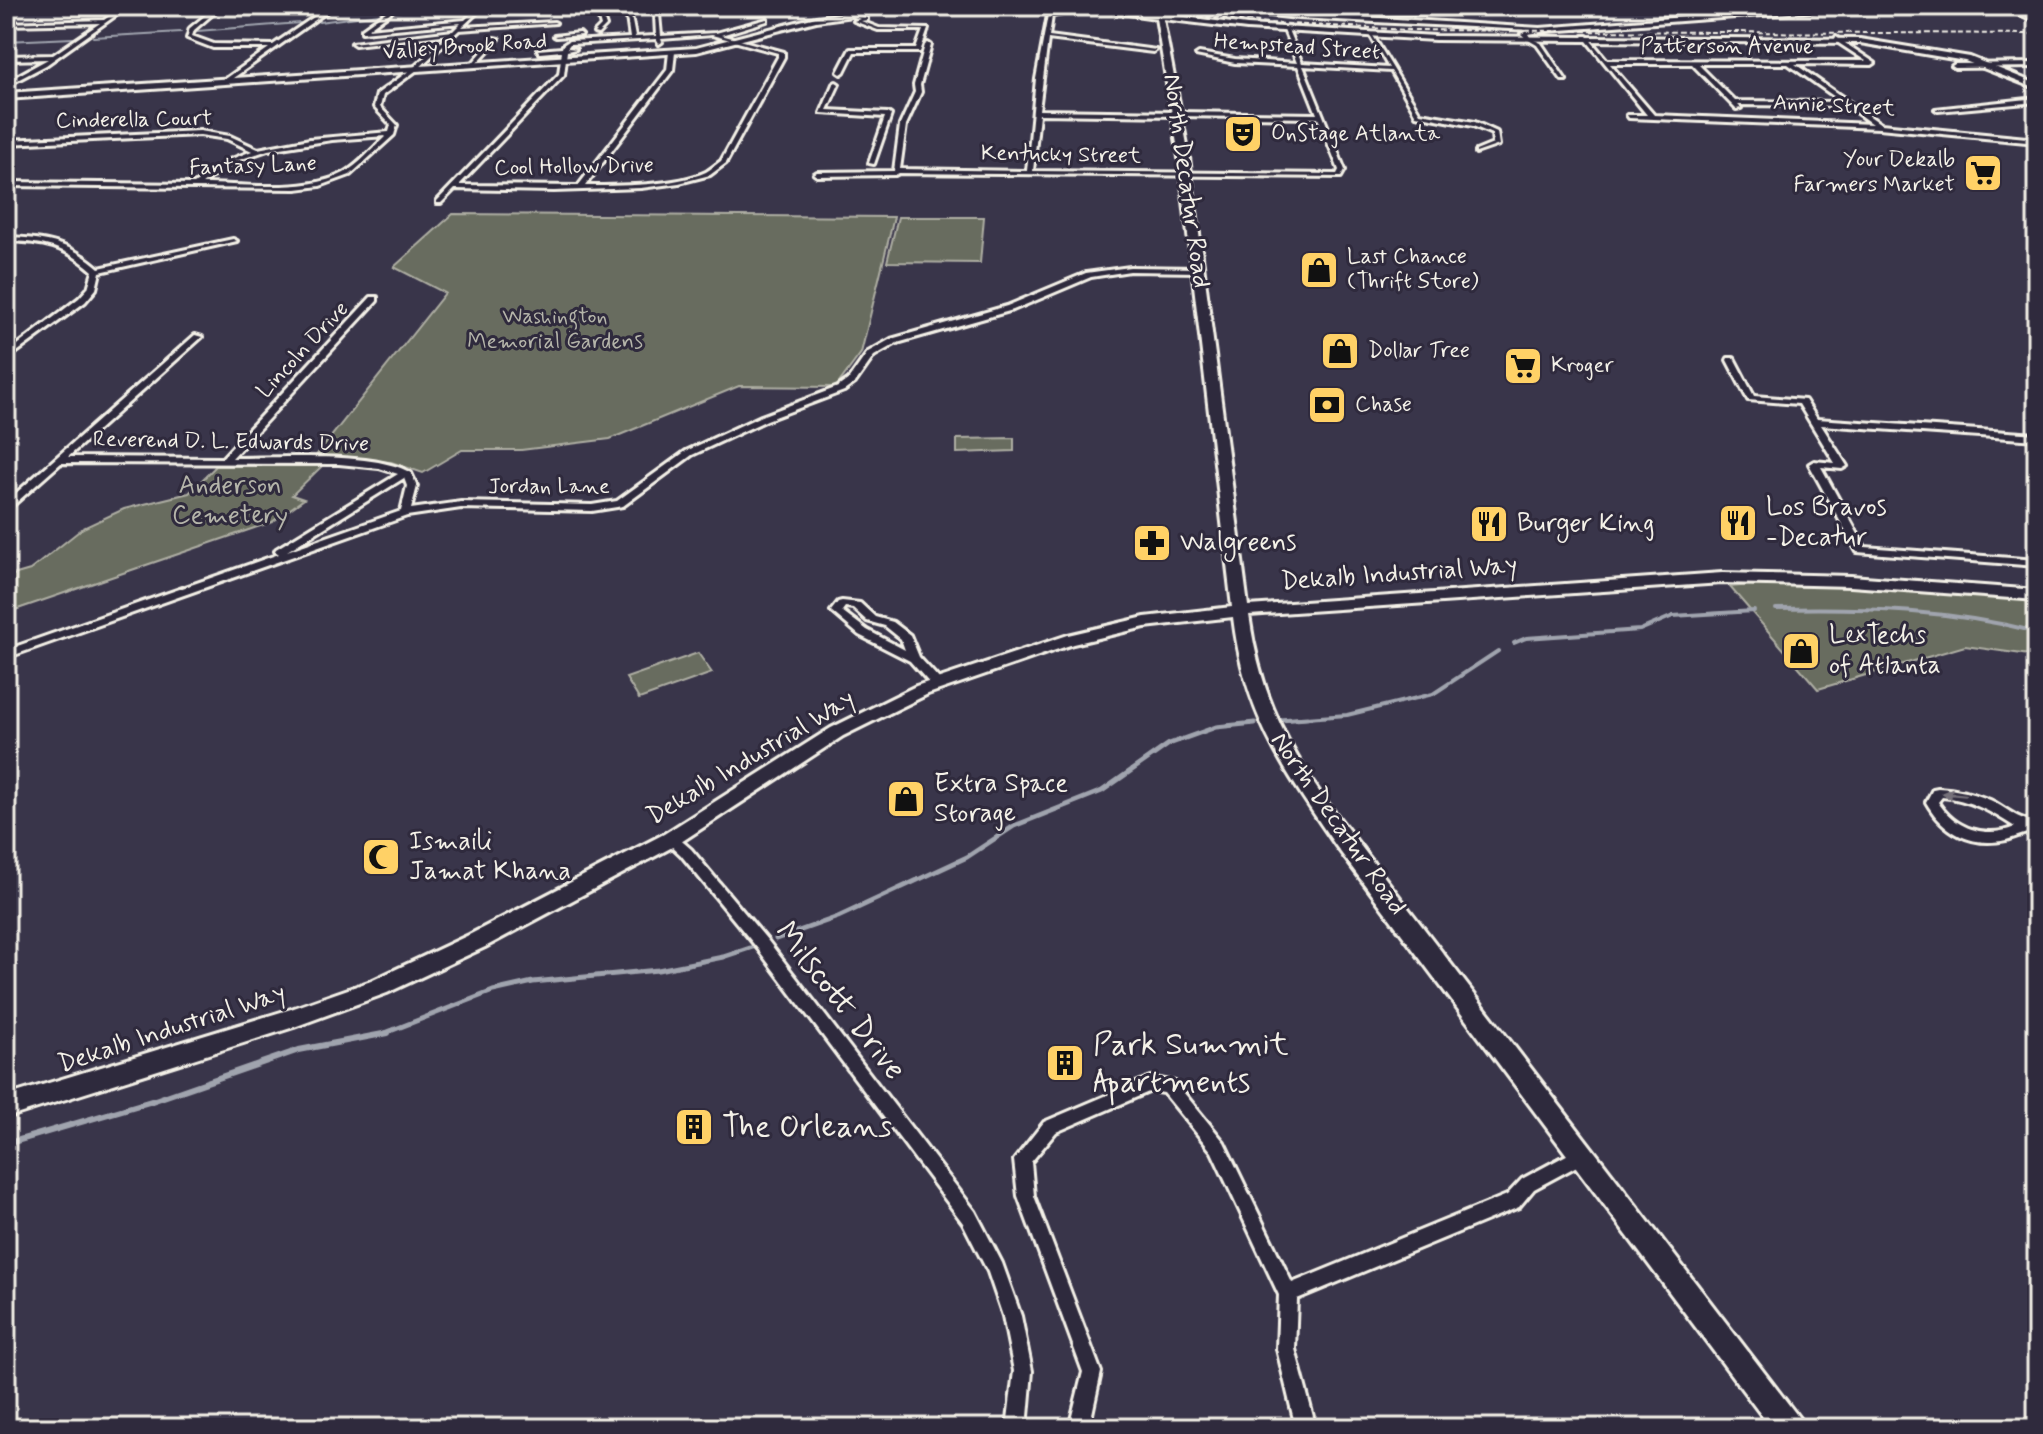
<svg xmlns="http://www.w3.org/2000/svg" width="2043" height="1434" font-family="Mynerve,sans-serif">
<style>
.green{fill:#676c5e;stroke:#aeaea3;stroke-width:2}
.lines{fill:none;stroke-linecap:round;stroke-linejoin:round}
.stream-far3{stroke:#a0a4ae;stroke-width:2}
.stream-far2{stroke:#a0a4ae;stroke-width:4}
.stream-far1{stroke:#a0a4ae;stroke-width:5}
.stream{stroke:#a0a4ae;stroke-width:6}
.minor-casing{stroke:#f4f1e8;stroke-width:6}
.tertiary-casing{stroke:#f4f1e8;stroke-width:6}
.secondary-casing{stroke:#f4f1e8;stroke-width:6}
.minor{fill:#2f2a3d;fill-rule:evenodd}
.tertiary{fill:#2f2a3d;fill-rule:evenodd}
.secondary{fill:#2f2a3d;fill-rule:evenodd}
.rail{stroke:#f4f1e8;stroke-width:2;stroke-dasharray:5 3;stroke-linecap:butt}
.oneway{fill:#747079}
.labels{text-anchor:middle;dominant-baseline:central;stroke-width:6;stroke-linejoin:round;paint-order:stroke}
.far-street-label{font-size:22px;fill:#f4f1e8;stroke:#2f2a3d}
.far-poi-label{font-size:22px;fill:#f4f1e8;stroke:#2f2a3d;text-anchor:start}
.far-park-label{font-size:22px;fill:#b5b5aa;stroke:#2f2a3d}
.street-label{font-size:26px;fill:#f4f1e8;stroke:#2f2a3d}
.park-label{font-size:26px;fill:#b5b5aa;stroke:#2f2a3d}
.poi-label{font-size:26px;fill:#f4f1e8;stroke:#2f2a3d;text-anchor:start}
.near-street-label{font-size:32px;fill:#f4f1e8;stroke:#2f2a3d}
.near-poi-label{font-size:32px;fill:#f4f1e8;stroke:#2f2a3d;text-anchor:start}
</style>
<rect width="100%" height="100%" fill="#39354a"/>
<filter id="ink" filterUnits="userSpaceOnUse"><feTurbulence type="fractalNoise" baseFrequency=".0125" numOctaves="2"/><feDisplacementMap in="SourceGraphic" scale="16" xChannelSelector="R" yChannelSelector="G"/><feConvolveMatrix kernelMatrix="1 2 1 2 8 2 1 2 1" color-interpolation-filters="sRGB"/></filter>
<g filter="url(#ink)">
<path class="green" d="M453,214L894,217L861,353L836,387L739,386L610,439L521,450H462L423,473L391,462L315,457L445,293L394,267Z
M898,217H984L980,263L887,262Z
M1014,438V451L957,453V439Z
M216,466H322L292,495L304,499L272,522L6,613V577L30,570L83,528L124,509L189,493Z
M1852,575L2037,592V656L1965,646L1818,689L1730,587Z
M698,653L712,673L639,699L626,678Z"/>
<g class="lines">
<path class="stream-far3" d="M319,22L440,6
M197,31L300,23
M93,37L181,32
M6,41L73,38"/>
<path class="stream-far2" d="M1776,609C1865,607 1951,610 2037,632
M1514,643L1526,638L1640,630L1673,616L1754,611
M1280,720L1347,715L1433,694L1498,651"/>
<path class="stream-far1" d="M1280,720L1307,718
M776,939L838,917L967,857L1014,826L1102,791L1169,744L1216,727L1255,723
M380,1035L493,991L533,982L658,970L723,957L759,945"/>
<path class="stream" d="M6,1144L152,1101L299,1050L388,1033"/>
<g class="minor-casing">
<path id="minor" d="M124,6H129L46,65L6,86V82L48,59L6,60V56L53,55L100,23L6,25V23L104,20Z
M217,6H222L194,30L192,36L214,44L273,45L330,6H335L226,83L224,80L269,48H213L187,38L190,28Z
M394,6H399L368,29L465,20L479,6H484L462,27L554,22L556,23L459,30L417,70L383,95L380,107L397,125L394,135L350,175L320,186L296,189L6,186V182L194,184L229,160L252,151L227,139L200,135L6,144V140L200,131L230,136L258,149L310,139L389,132L391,125L374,107L377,94L413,68L450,34L355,45L352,43L453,31L461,23L362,32V29ZM386,136C373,148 359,165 344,173C308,193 243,184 202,184L233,162L268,150L332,140Z
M615,6H620L631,16L635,37L656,36L655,15L644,6H649L659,14L661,36L716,33L767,19V21L721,35L784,52V57L726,163L710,175L679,183L641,188L554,191L455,189L441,203H437V201L559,74L562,51L540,53L538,50L562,48L563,45L569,41L630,38L627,17L621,12L603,17L606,26L598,34L594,33L601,26L598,15L618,10ZM712,35L778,53V57L721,161C717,164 711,169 706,172C676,186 618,186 585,186L673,70L675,52L672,50L669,52L667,70L578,186L459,185L564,75L567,51L576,49L567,48L570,44L656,39L659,44L662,42L661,39Z
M703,6H716L676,12L674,11Z
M825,6H832L867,18V20L861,21L879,28L928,29L920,52H854L844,72L841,74L838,72L850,49H916L923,30H878L854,21L860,19Z
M1358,6H1363L1370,10L1462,11L1557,6L1508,12L1439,14L1369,12Z
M1676,6H1681L1696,18L1692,19Z
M2002,6H2008L2037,19V22Z
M1088,7L1090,9L1052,16L1049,36L1156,50L1153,52L1048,39L1039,110L1317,114L1298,66L1235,63L1196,55L1199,53L1235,59L1297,63L1284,30L1286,29L1288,30L1302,63L1389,68L1370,35L1372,34L1420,113L1475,122L1497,132L1499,145L1476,153V151L1493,144L1492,134L1473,126L1416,115L1391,71L1303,66L1345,170L1341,177L899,173L895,175L817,176L814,174L817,172L894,171L900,125L915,92L914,85L925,45L928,43L931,45L920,85L921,92L906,125L900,169L1027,171L1036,79L1048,15ZM1039,114L1318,118L1339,170L1337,174L1033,171Z
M580,33L582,35L556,37L554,36Z
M1525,36L1541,43L1566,80H1562L1537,45L1525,38Z
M1583,36H1587L1607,60L1866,61L1834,40L1836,37L1875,63L1872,65L1795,64L1881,124L2037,139V143L1879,128L1629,118L1627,115H1647ZM1610,64H1692L1736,109L1741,108L1738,105L1847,106L1872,124L1654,115ZM1698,64H1788L1842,102L1735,101Z
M494,38L499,39L474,66H470Z
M2037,63V67L1955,68L1952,66L1955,64Z
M836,82L839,84L827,110L888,113L891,115L874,164L869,163L885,117L821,113L833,84Z
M2037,98V102L1938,111L1935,109Z
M6,237C45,238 69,242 99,268L233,239L237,241L100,272L96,289L85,302L6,360V354L79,298L88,288L93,271C65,246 43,242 6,241Z
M1130,267L1199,268L1203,270L1199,272L1130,271L1091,277L1013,310L897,343L874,356L855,383L844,391L767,420L692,455L623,506L592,511L461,508L407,516L6,658V650L279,554L275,551L276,549L398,474L379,468L339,464L61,463L9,509L6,510V502L195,335L202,337L68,457L222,458L371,297H377V301L232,458C276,458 376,451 411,473L417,486L411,509L461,502L592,505L617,501L686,451L761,416L838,387L849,379L868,352L891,339L1007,306L1086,273ZM404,478L407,486L401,511L287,551Z
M1728,358H1734L1754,396L1805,400L1817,419L2037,434V440L1821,425L1847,466L1842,469L1821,467L1865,547L2037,560V566L1857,552L1809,464L1814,461L1835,463L1799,404L1748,400L1727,360Z
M842,601L860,603L875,617L893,622L910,635L919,657L941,681L943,684L941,687H933L910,661L859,635L831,611L838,602ZM845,607L853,608L867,621L885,626L901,639L905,650L867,630L842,611Z
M1938,788C1956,789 1973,793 1990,800C2005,807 2021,823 2037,821V831C2026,832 2017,837 2006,840C1971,848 1943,832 1926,802L1933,789ZM1942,797C1969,799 1992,812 2015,827C1986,839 1955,829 1938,802Z
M671,834L676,836L691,849L768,941L975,1211L1002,1263L1021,1316L1032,1371L1027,1428H1007L1014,1371L1003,1316L988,1272L963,1223L758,949L681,855L664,839L666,836Z
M1150,1077L1175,1082L1224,1142L1292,1283L1507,1195L1522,1179L1576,1150L1582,1148L1588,1150L1590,1155L1588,1160L1534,1189L1519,1207L1297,1299L1295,1349L1316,1428H1296L1277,1349L1279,1295L1212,1152L1164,1093L1151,1091L1056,1132L1031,1162L1034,1196L1101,1372L1089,1428H1069L1083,1372L1018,1196L1014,1160L1044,1122Z"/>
</g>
<g class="tertiary-casing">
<path id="tertiary" d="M1187,6L1540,28L1817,7L2037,6V10L1817,11L1547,31L1528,34L1530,37L1527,39L1521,34L1529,30L1298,18Z"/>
</g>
<g class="secondary-casing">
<path id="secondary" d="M904,6H925L816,21L696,52L6,99V93L696,48L816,17Z
M1073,6L1155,13L1153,6H1161L1162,14L1247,25L1435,36L1860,39L1970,57L2037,84V89L1965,61L1860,43L1435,40L1247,29L1163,19L1188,150L1248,606L1722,573L1851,576L2037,590V600L1851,586L1722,583L1249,615C1259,686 1280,734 1320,793L1799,1418L1803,1428H1771L1336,846C1282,767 1245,715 1233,617L1145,627L1073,644L928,694L843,736L678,844L485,947L387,993L294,1027L6,1118V1096L291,1009L371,981L469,935L664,834L831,728L916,686L1068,635L1145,617L1232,607L1178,150L1156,18Z"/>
</g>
<use href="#minor" class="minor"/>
<use href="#tertiary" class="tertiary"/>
<use href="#secondary" class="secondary"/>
<path class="rail" d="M1111,6L1269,23L1410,30L2037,34"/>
</g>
<defs><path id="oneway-solid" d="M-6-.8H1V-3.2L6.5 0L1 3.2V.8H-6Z" transform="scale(2)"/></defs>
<use class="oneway" href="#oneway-solid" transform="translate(1954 794) rotate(-174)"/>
</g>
<defs>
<g id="theatre-square" transform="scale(2)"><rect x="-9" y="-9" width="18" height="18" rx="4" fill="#ffd166" stroke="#2f2a3d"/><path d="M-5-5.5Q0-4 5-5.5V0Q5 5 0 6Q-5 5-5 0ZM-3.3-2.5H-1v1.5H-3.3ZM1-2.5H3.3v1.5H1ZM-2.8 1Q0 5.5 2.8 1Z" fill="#111"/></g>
<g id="supermarket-square" transform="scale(2)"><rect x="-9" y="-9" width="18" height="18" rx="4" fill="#ffd166" stroke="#2f2a3d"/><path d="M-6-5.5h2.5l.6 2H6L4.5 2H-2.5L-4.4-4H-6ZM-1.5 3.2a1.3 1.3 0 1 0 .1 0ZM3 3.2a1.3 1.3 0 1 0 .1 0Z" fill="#111"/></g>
<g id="shop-square" transform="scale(2)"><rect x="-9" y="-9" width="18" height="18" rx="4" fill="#ffd166" stroke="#2f2a3d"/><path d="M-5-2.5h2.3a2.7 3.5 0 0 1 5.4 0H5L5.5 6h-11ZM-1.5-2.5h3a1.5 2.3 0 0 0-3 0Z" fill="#111"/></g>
<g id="bank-square" transform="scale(2)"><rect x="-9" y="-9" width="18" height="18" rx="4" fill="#ffd166" stroke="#2f2a3d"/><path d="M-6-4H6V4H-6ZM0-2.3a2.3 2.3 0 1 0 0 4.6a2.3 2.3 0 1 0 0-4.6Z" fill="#111"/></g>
<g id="restaurant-square" transform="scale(2)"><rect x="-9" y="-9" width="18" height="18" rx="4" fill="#ffd166" stroke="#2f2a3d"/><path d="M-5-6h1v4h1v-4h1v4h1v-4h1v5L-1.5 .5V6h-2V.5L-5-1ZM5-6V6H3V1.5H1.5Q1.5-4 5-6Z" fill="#111"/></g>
<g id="pharmacy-square" transform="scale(2)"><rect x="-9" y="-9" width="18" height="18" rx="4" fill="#ffd166" stroke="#2f2a3d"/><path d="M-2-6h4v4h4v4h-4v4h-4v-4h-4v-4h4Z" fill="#111"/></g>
<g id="mosque-square" transform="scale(2)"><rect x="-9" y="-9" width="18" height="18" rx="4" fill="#ffd166" stroke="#2f2a3d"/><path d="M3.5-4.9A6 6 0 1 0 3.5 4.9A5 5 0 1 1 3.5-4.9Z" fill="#111"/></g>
<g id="building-square" transform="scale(2)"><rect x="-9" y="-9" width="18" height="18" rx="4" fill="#ffd166" stroke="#2f2a3d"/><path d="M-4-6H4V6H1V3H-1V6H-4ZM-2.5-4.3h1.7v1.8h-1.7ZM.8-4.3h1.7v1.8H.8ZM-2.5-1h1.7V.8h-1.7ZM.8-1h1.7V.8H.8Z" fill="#111"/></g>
</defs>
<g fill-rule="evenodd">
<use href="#theatre-square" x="1243" y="134"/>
<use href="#supermarket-square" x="1983" y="173"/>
<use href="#shop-square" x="1319" y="270"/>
<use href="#shop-square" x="1340" y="351"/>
<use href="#supermarket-square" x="1523" y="366"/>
<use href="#bank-square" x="1327" y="405"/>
<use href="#restaurant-square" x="1738" y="523"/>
<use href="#restaurant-square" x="1489" y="524"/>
<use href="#pharmacy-square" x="1152" y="543"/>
<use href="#shop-square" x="1801" y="651"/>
<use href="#shop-square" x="906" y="799"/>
<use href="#mosque-square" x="381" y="857"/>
<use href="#building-square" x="1065" y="1063"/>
<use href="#building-square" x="694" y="1127"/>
</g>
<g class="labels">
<g class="far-street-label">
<text transform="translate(465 47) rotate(-4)">Valley Brook Road</text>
<text transform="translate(1297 47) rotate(4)">Hempstead Street</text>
<text x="1727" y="47">Patterson Avenue</text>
<text transform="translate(1834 106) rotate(3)">Annie Street</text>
<text transform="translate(134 120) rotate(-1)">Cinderella Court</text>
<text transform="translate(1061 155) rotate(1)">Kentucky Street</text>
<text transform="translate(253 166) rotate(-2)">Fantasy Lane</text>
<text transform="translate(574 167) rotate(-1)">Cool Hollow Drive</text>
<text transform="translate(303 350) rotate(-47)">Lincoln Drive</text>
<text transform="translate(231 442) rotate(1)">Reverend D. L. Edwards Drive</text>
<text x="549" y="487">Jordan Lane</text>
</g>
<g class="far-poi-label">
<text x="1271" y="134">OnStage Atlanta</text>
<text x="1955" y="160" text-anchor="end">Your Dekalb<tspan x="1955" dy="25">Farmers Market</tspan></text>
<text x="1347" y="257">Last Chance<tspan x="1347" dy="25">(Thrift Store)</tspan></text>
<text x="1368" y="351">Dollar Tree</text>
<text x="1551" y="366">Kroger</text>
<text x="1355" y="405">Chase</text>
</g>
<g class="far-park-label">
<text x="555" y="317">Washington<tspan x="555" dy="25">Memorial Gardens</tspan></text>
</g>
<g class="street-label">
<text transform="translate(1186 181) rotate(82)">North Decatur Road</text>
<text transform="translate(1399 574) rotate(-4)">Dekalb Industrial Way</text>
<text transform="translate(751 758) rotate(-31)">Dekalb Industrial Way</text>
<text transform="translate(1338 824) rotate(55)">North Decatur Road</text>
<text transform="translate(172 1029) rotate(-18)">Dekalb Industrial Way</text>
</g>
<g class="park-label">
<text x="230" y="486">Anderson<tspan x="230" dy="30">Cemetery</tspan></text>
</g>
<g class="poi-label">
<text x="1766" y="508">Los Bravos<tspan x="1766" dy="30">-Decatur</tspan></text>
<text x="1517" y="524">Burger King</text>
<text x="1180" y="543">Walgreens</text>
<text x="1829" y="636">LexTechs<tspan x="1829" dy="30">of Atlanta</tspan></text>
<text x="934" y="784">Extra Space<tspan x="934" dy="30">Storage</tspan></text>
<text x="409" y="842">Ismaili<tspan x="409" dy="30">Jamat Khana</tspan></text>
</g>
<g class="near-street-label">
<text transform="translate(840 1001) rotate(52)">Milscott Drive</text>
</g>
<g class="near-poi-label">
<text x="1093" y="1045">Park Summit<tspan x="1093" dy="37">Apartments</tspan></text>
<text x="722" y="1127">The Orleans</text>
</g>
</g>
<rect width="2043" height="1434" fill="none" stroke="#2f2a3d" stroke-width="32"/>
<rect x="16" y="16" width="2011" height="1402" fill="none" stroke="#f4f1e8" stroke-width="3" filter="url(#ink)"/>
</svg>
